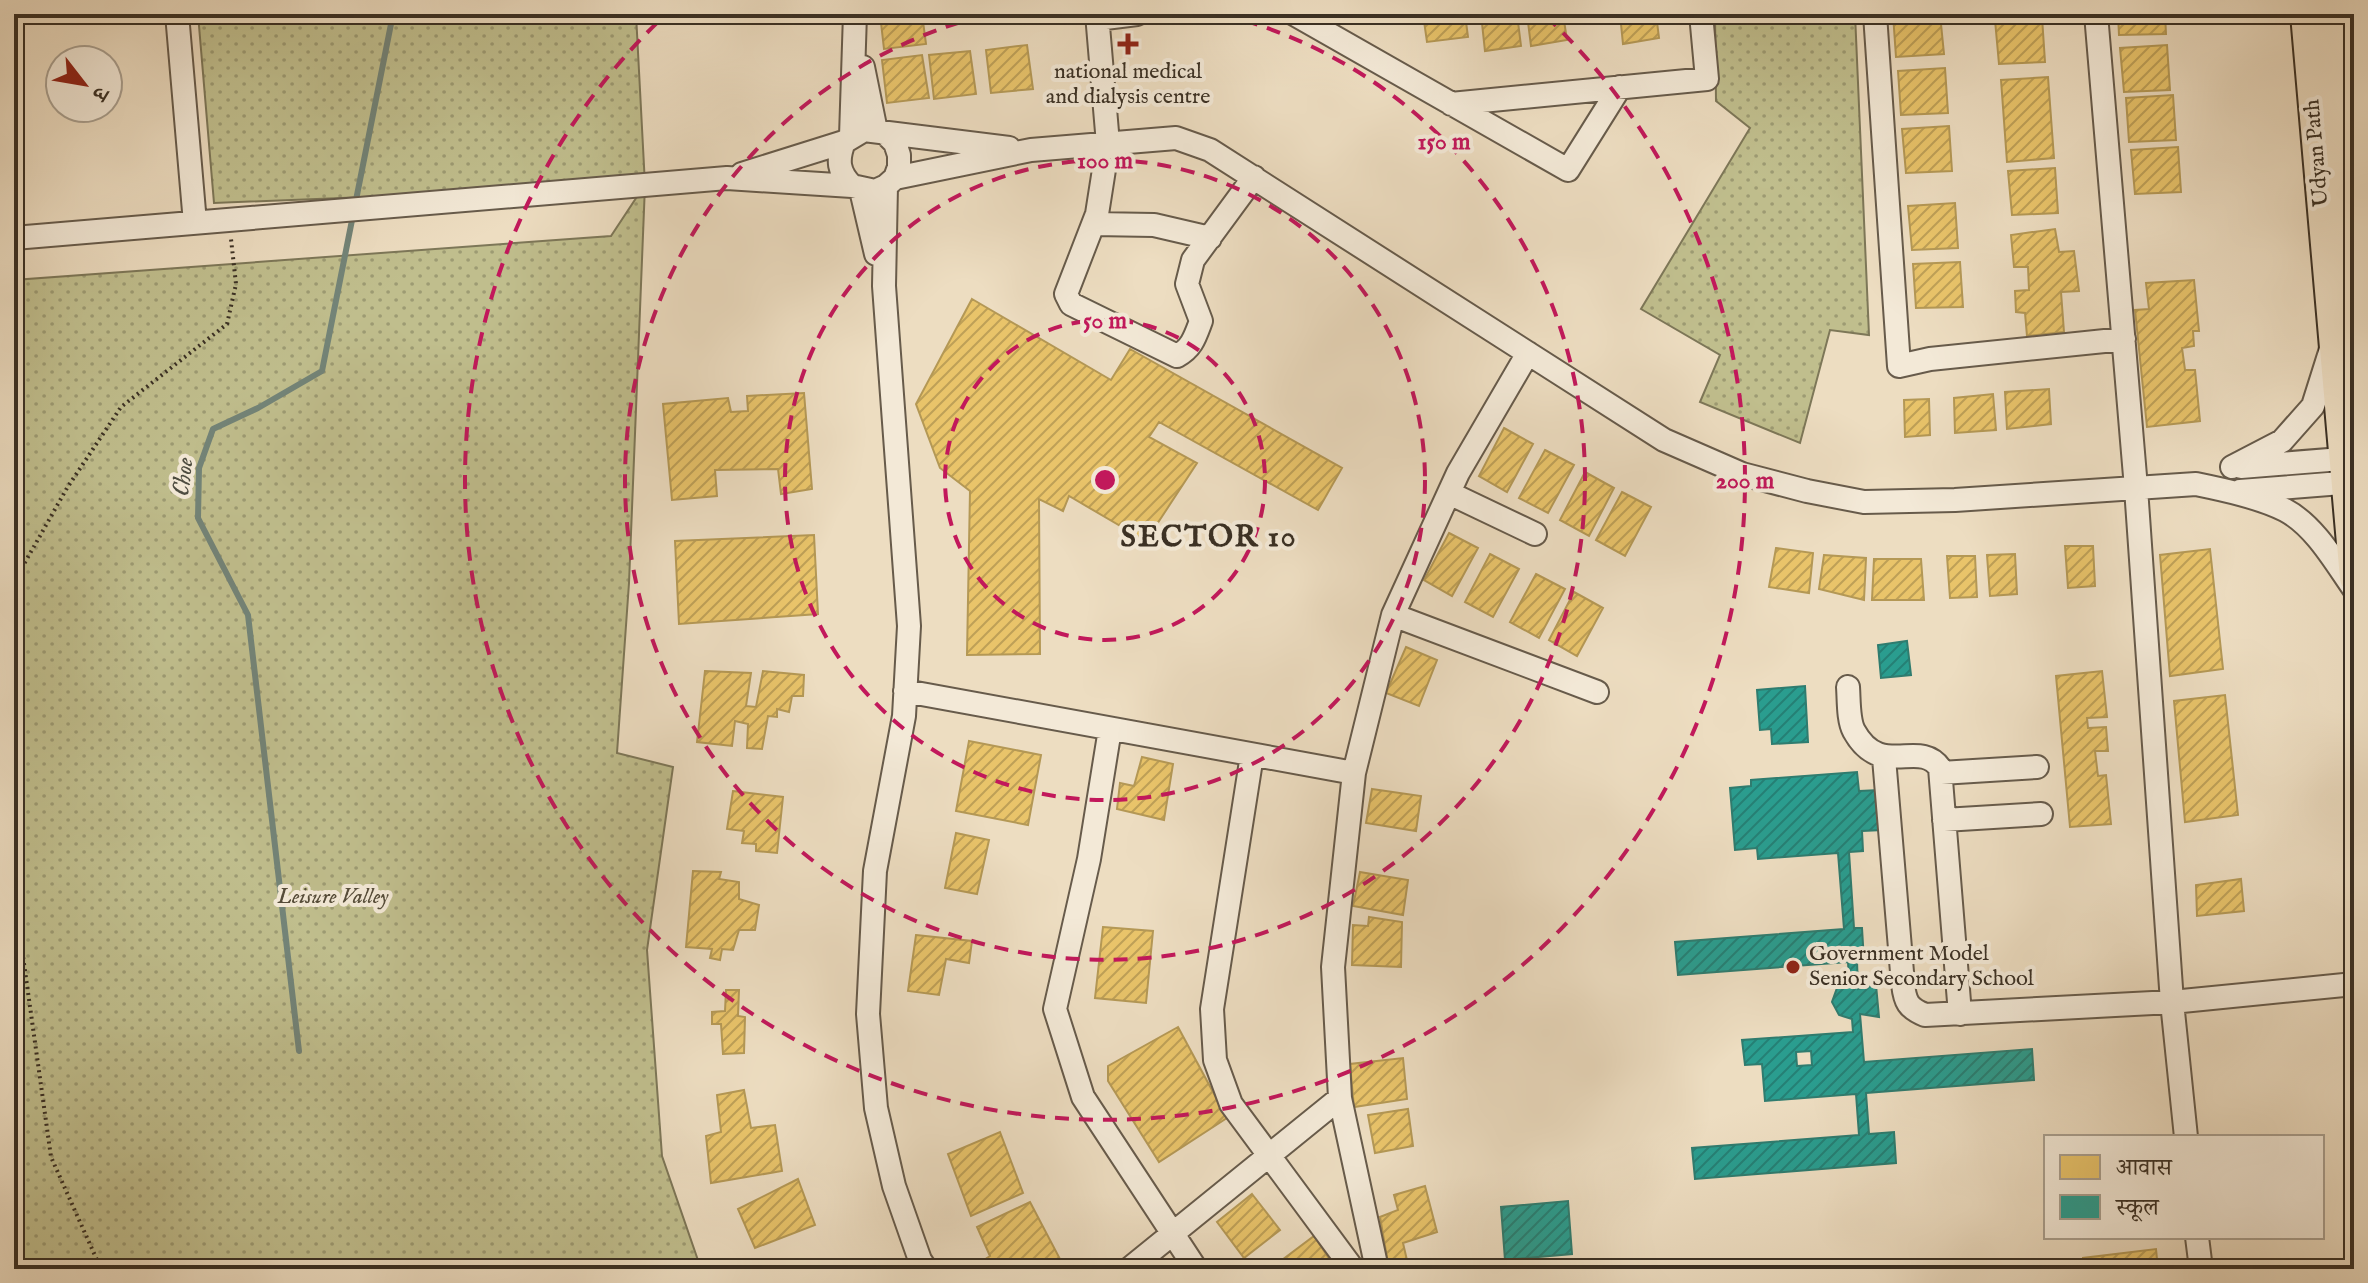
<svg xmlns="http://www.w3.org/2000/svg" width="2368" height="1283" font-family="'IM FELL English','Noto Serif Devanagari',serif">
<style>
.green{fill:url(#green-dots);stroke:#7d7758;stroke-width:2}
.homes{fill:url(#homes-hatch);stroke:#b49855;stroke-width:2}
.schools{fill:url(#schools-hatch);stroke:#2f7c6f;stroke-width:2;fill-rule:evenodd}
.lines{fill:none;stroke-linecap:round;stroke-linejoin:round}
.stream{stroke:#738478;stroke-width:6}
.minor-casing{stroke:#675b4b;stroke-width:26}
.major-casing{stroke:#3a3024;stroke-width:32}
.path{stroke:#3a3024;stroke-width:4;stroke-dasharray:2 4;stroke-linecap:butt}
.minor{stroke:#f3e9d7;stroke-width:22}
.major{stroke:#edddc1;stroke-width:28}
.ring{fill:none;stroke:#c2185b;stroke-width:4;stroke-dasharray:14 10}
.poi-dot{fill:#8f2418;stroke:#f3e9d7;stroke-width:3}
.labels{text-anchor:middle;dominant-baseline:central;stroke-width:8;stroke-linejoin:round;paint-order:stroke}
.poi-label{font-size:22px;fill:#3a3024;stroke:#f3e9d7}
.street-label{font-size:22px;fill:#3a3024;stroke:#f3e9d7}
.park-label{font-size:22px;font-style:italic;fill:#554c39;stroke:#f3e9d7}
.water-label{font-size:24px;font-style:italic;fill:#4d4c40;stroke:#f3e9d7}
.district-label{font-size:30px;font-weight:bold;letter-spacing:2px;fill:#3a3024;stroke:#f3e9d7}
.centre{fill:#c2185b;stroke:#f3e9d7;stroke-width:4}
.ring-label{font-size:24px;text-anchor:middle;font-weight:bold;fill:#c2185b;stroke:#f3e9d7;stroke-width:8;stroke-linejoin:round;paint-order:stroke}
</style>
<defs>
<pattern id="green-dots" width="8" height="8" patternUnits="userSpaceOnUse" patternTransform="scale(2)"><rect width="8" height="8" fill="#c0be8d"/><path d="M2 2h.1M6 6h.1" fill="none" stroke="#9d9b73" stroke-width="1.8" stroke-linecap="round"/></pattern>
<pattern id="homes-hatch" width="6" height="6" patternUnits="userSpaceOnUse" patternTransform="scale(2)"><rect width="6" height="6" fill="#e9c46a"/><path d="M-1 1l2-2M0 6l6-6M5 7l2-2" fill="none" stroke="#bea057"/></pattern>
<pattern id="schools-hatch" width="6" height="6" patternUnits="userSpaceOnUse" patternTransform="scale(2)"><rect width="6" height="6" fill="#2a9d8f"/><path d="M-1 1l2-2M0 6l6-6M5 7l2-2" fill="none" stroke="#258075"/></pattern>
</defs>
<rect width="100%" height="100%" fill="#edddc1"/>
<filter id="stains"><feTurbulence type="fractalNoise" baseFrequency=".0025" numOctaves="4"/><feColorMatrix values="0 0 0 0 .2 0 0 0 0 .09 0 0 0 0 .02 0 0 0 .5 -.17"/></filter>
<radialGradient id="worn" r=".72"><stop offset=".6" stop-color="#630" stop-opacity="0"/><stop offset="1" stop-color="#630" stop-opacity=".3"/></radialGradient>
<path class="green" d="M198,14H636L645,185L629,583L617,753L673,767L647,950L662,1156L701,1269H14V280L611,236L644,186L214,203Z
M1715,14H1855L1869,335L1830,330L1800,443L1700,402L1720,355L1641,309L1750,128L1716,101Z"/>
<path class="homes" d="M880,14H922L926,44L884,49Z
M1423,14H1465L1468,37L1427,42Z
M1481,14H1517L1521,46L1485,51Z
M1527,14H1563L1567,40L1531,46Z
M1620,14H1656L1659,38L1623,44Z
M1893,14H1940L1944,54L1896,57Z
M2118,14H2165L2166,34L2119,35Z
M2042,17L2045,62L1999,64L1995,20Z
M1027,45L1033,89L991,93L986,50Z
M2167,45L2170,90L2124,92L2120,48Z
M970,51L976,94L934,99L929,55Z
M922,55L929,98L887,103L882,60Z
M1945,68L1948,113L1901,115L1898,71Z
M2048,77L2054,158L2007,162L2001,80Z
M2173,95L2176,140L2129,142L2126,98Z
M1949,126L1952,171L1906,173L1902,129Z
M2178,147L2181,192L2135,194L2131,150Z
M2055,168L2058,213L2012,215L2008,171Z
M1955,203L1958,248L1912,250L1908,206Z
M2055,229L2059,252L2074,251L2079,291L2061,292L2064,332L2027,336L2025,313L2016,312L2015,291L2029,290L2028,267H2014L2011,235Z
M1960,262L1963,307L1916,308L1913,264Z
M2194,280L2199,331H2193L2194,346L2182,348L2185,370H2195L2200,421L2147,427L2135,310L2149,309L2146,283Z
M972,299L1111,380L1130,349L1342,468L1318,510L1159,422L1149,437L1197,463L1146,541L1069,496L1063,511L1039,499L1040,654L967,655L970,491L940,468L916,404Z
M2049,389L2051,424L2007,429L2005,392Z
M804,393L812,489L781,494L778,469L715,470L717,496L672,500L663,404L728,398L731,412L748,411L747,396Z
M1993,394L1996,430L1955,433L1954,398Z
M1929,399L1930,435L1905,437L1904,400Z
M1504,428L1533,444L1507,492L1479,476Z
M1545,450L1574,465L1548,513L1519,498Z
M1585,472L1614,488L1589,536L1560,520Z
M1622,492L1651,507L1625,556L1596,540Z
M1449,533L1478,548L1452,596L1424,580Z
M814,535L818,614L679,624L675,541Z
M2065,546H2093L2095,586L2068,588Z
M1776,548L1813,553L1809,593L1769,587Z
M2210,549L2223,669L2170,676L2160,555Z
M1490,554L1519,569L1493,617L1465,602Z
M2015,554L2017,594L1990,596L1987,555Z
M1824,555L1866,558L1864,600L1819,589Z
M1947,556H1975L1977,597L1950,598Z
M1874,559H1921L1924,600H1872Z
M1536,574L1565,589L1539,638L1510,622Z
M1574,592L1603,608L1577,656L1549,640Z
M1406,647L1437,660L1419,706L1386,693Z
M705,671L751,673L746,706L756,707L763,671L804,675L803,696H792L789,712L777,709V717L768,716L762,749L747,748L748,724L735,721L732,746L697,742Z
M2102,671L2107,717L2087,718L2088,728L2106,727L2108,751H2095L2098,776L2106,775L2111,824L2070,827L2056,676Z
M2225,695L2238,815L2185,822L2174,701Z
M969,741L1041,755L1028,825L956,811Z
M1142,757L1173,764L1164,820L1117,809L1120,783L1134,786Z
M1372,789L1421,796L1416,831L1366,823Z
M733,791L783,797L777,853L756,851V844L742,843L744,831L727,829Z
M956,833L989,840L977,894L945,888Z
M693,871L721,872L719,879L739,882V899L759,905L755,930H739L733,950L722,949L720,960L710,958L712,949L686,947Z
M1360,872L1408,880L1403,915L1353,906Z
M2241,879L2244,911L2197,916L2196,885Z
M1369,917L1402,922L1401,967L1352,965L1353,925L1368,926Z
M1103,927L1153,931L1146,1003L1095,998Z
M916,935L972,941L969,963L946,959L939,995L908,991Z
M726,990H739L738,1016L745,1017L744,1053L723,1054L721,1024H712V1012L725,1011Z
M1178,1027L1227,1118L1159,1162L1108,1081V1066Z
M1403,1058L1407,1099L1354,1107L1350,1064Z
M744,1090L751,1128L775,1125L782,1171L711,1183L706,1136L721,1132L717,1095Z
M1408,1109L1413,1146L1375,1153L1368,1115Z
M1000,1132L1023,1193L971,1216L948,1154Z
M798,1179L815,1225L755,1248L738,1209Z
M1425,1186L1437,1232L1403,1243L1409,1269H1389L1380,1217L1398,1210L1394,1195Z
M1252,1194L1280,1230L1244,1258L1217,1222Z
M1030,1202L1060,1259L1043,1269H970L990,1256L977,1227Z
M1314,1236L1336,1269H1270Z
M2156,1249L2158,1269H2083V1258Z
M2059,1259L2060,1269H1986V1268Z"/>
<path class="schools" d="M1907,641L1911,675L1881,678L1878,645Z
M1805,686L1808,742L1772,744L1771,729L1760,730L1757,690Z
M1857,772L1859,791L1879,790L1882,830L1862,831L1863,851L1849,852L1854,928H1862L1864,961H1857L1858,989L1876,985L1879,1017L1860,1014L1864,1062L2032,1049L2034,1080L1866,1093L1869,1134L1894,1132L1896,1163L1695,1179L1692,1148L1859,1135L1856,1094L1765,1101L1762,1064L1745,1065L1742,1040L1853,1032L1852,1019L1839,1015L1832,1002L1837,988L1849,982L1848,962L1678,975L1675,942L1844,929L1838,853L1758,859L1757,848L1735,850L1730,788L1751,786V780ZM1811,1051L1812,1065L1797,1066L1796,1052Z
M1568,1201L1572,1254L1505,1260L1501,1207Z"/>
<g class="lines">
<path class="stream" d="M299,1051L248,615L198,518L199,468L213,429L258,408L322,371L393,14"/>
<g class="minor-casing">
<path id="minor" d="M177,14L195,223
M1097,14L1108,144L1097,214L1066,294L1071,304L1177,356C1192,348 1195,337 1201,321L1187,284L1193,260L1254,177
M1294,14L1568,170L1620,87
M1875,14L1899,366L1930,359L2124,339
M2096,14L2136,488L2172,1002L2186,1137
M1097,19L1137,14
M863,67L876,131
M1451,104L1707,79L1701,14
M851,136L855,14
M844,142C837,160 838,172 852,186
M742,174L844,142L864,130L1009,148
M895,178L1031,150L1176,138L1210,150L1664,440L1742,474L1807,491L1864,502L1955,500L2196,484C2225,490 2258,497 2285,510C2315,526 2335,562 2354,589
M886,186L884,286L909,626L904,716L875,871L868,1014L876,1108L894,1186L920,1260L926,1269
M861,190L876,254
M1094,224L1154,225L1210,238
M14,238L727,178L852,186L875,191L886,186L895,178L899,167V155L895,143L887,135
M2232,467L2282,441L2313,406L2331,349
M2241,467L2354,458
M2240,491L2354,482
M1449,493L1535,534
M1393,615L1597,692
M1848,687C1849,700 1848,720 1854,731C1881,780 1919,738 1940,768L1960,1014
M905,691L1354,773
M1110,729L1089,859L1055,1009L1083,1097L1196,1269
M1252,755L1212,1009L1215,1060L1231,1104L1353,1269
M1884,758L1903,984C1905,1002 1908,1008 1925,1015L2172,1002L2354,984
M1941,773L2037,767
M1944,820L2041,814
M2197,1237L2201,1269
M1129,1269L1340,1098
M1377,1269L1340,1098L1333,967L1354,773L1393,615L1458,473L1528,353"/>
</g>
<g class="major-casing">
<path id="major" d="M2305,14L2354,578
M2328,14L2354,326"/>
</g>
<path class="path" d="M14,723L22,659L19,573L67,488L121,407L227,324L236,284L231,239
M14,892L51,1157L101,1269"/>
<use href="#minor" class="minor"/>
<use href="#major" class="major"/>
</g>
<g class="ring">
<circle cx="1105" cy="480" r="160"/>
<circle cx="1105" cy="480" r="320"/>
<path d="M1221 14A480 480 0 1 1 989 14"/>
<path d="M1546 16A640 640 0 1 1 664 16"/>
</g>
<g class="poi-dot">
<path d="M1124 32h8v8h8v8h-8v8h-8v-8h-8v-8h8z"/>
<circle cx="1793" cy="967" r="8"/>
</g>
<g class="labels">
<g class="poi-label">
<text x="1128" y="72">national medical<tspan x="1128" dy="25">and dialysis centre</tspan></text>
<text x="1809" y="954" text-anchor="start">Government Model<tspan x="1809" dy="25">Senior Secondary School</tspan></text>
</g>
<g class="street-label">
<text transform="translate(2317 153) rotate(-95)">Udyan Path</text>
</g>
<g class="park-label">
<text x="333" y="897">Leisure Valley</text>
</g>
<g class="water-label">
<text transform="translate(184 477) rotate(-83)">Choe</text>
</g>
<g class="district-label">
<text x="1209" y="538">SECTOR 10</text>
</g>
</g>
<circle cx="1105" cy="480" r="12" class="centre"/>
<g class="ring-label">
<text x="1444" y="149">150 m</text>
<text x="1105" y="168">100 m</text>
<text x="1105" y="328">50 m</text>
<text x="1745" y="488">200 m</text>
</g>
<rect width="2368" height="1283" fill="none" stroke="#edddc1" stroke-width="48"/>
<rect x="16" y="16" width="2336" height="1251" fill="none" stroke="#3a3024" stroke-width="4"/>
<rect x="24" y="24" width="2320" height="1235" fill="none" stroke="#3a3024" stroke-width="2"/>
<rect x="2044" y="1135" width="280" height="104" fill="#f3e9d7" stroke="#a99f8f" stroke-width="2"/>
<rect x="2060" y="1155" width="40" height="24" fill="#e9c46a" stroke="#a99f8f" stroke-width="2"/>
<text x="2116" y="1175" font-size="24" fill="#3a3024">आवास</text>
<rect x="2060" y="1195" width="40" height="24" fill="#2a9d8f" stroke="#a99f8f" stroke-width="2"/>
<text x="2116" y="1215" font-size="24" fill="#3a3024">स्कूल</text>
<g transform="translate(84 84) rotate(121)"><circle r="38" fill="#f3e9d7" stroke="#a99f8f" stroke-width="2"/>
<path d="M0-6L14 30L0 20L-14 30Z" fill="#8f2418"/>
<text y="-12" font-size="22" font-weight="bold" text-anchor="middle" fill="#3a3024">उ</text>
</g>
<rect width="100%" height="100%" filter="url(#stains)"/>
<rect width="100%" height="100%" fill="url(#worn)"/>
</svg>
